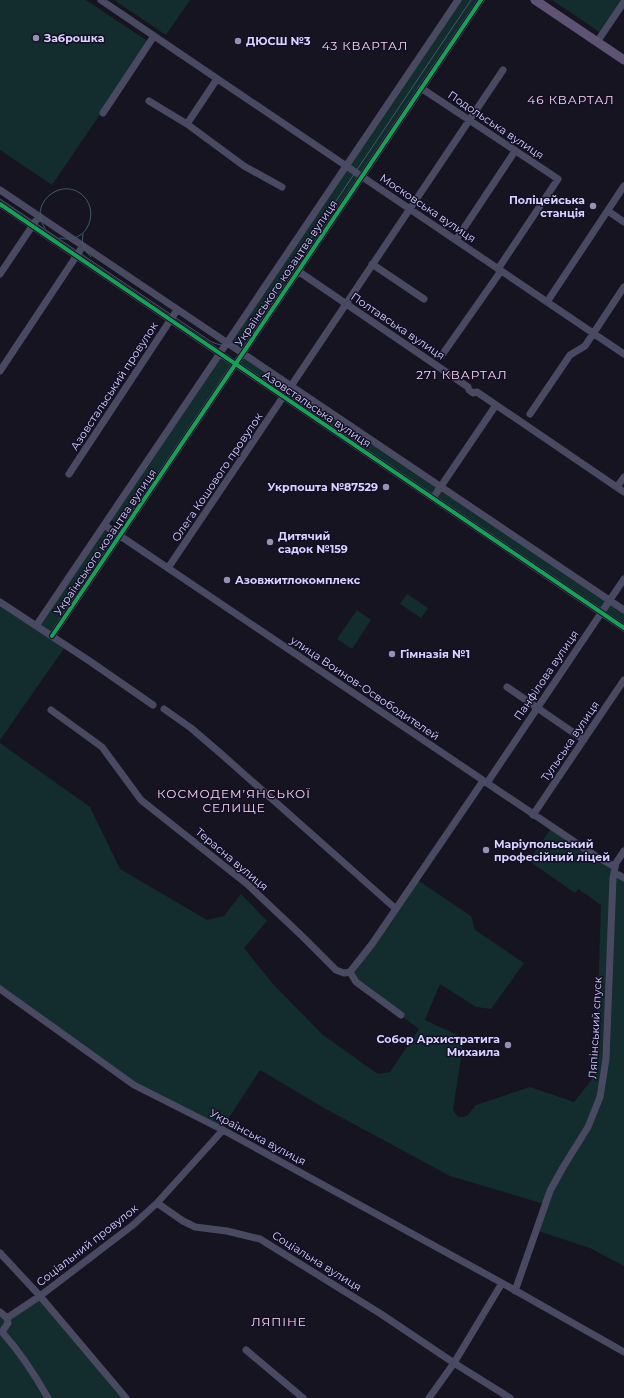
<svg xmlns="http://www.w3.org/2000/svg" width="624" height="1398" font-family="Montserrat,sans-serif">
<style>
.green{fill:#132c2d}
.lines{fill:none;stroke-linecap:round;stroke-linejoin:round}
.minor{stroke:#4a4962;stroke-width:7}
.major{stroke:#5e5373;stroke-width:9}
.tram{stroke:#43596b;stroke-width:1}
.cycleway-casing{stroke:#130f26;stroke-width:6}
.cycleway{stroke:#1a9f57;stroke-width:4}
.poi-dot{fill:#9591b1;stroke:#130f26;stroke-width:1.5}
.labels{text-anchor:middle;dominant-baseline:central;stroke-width:3;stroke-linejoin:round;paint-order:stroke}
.poi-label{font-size:11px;font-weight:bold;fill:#d9d4ff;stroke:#130f26;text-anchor:start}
.street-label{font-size:11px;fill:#d9d4ff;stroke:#130f26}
.neighbourhood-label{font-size:12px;letter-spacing:1px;fill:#ffd6f0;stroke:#130f26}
</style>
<rect width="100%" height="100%" fill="#161421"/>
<path class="green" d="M0,0H86L149,42L52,185L0,150Z
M114,0H190L166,35Z
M460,0H479L361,174L349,166Z
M552,0H623L601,33Z
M347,169L359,177L242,350L229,342Z
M243,355L624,612V626L237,364Z
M221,356L232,365L123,528L110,519Z
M103,530L116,538L52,633L38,625Z
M407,594L428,608L421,618L400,604Z
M0,605L65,647L0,740Z
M357,610L371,620L352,649L337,639Z
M0,743L90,807L120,869L207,920L224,916L241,894L267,921L244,948L273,984L323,1035L378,1074L390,1072L419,1029L351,979L372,944L416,879L471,916L475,930L524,963L491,1009L476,1007L440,984L425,1020L464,1038L453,1110L458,1117H463L467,1116L476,1105L530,1087L574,1102L593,1078L596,1058L601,905L578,889L575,893L529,861L552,827L624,876V1266L590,1248L535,1230L544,1204L450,1176L324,1108L260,1070L223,1127L143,1089L0,986Z
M40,1296L126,1398H0V1312L7,1318Z"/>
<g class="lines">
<path class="minor" d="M101,0L624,354
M597,42L624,2
M421,88L558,179L498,269
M149,101L187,124L244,166L282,187
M103,113L154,36
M187,124L217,79
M0,190L624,610
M0,204L624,628
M608,211L624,222
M456,240L515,151
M372,264L424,299
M298,271L468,387L469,390L473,393L477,392L624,492
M0,274L39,216
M547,302L624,186
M442,355L501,271
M0,371L83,246
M291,386L503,70
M530,414L570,355L585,346L624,287
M69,474L177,310
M617,487L624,477
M433,498L496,405
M104,525L594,855L615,867
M168,568L283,397
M0,602L91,662L153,705
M36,626L458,0
M52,636L481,0
M507,687L584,740
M164,709L191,728L219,752L396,909
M51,710L102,747L141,800L247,884L303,937L336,970L344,973L350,972
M487,783L624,579
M533,815L624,680
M614,874L619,875L624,878
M0,989L134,1085L223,1130L502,1283L624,1352
M401,1015L356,982L350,972L372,944L483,781
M157,1203L183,1221L195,1227L227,1231L260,1239L381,1314L454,1363L510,1398
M0,1253L40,1296L126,1398
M515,1291L550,1191L562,1169L588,1127L600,1097L606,1059L613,878L616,863L624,851
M0,1312L7,1318
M7,1318L40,1296L133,1225L157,1203L223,1130
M7,1318L8,1323L2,1332C20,1352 35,1375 48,1398
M246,1350L303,1398
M429,1398L454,1363L502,1283"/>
<path class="major" d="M535,0L624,60"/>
<path class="tram" d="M0,199L210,341C222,347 234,348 244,338L471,0
M45,228C28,206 58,178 80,193C102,209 88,246 60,238
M83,234C81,243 84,250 91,257"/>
<g class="cycleway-casing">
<path id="cycleway" d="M0,204L624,628
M52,636L481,0"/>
</g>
<use href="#cycleway" class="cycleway"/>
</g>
<g class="poi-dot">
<circle cx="36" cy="38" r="4"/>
<circle cx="238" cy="41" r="4"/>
<circle cx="593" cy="206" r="4"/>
<circle cx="386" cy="487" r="4"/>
<circle cx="270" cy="542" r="4"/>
<circle cx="227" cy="580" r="4"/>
<circle cx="392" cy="654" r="4"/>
<circle cx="486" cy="850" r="4"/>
<circle cx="508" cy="1045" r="4"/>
</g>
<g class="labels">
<g class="poi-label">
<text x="44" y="38">Заброшка</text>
<text x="246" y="41">ДЮСШ №3</text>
<text x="585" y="200" text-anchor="end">Поліцейська<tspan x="585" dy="13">станція</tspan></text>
<text x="378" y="487" text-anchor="end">Укрпошта №87529</text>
<text x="278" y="536">Дитячий<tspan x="278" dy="13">садок №159</tspan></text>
<text x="235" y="580">Азовжитлокомплекс</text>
<text x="400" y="654">Гімназія №1</text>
<text x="494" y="844">Маріупольський<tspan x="494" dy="13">професійний ліцей</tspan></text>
<text x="500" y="1039" text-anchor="end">Собор Архистратига<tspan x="500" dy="13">Михаила</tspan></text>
</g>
<g class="street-label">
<text transform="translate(496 125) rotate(34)">Подольська вулиця</text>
<text transform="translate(428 208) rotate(34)">Московська вулиця</text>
<text transform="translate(286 273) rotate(-56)">Українського козацтва вулиця</text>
<text transform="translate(398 326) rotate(34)">Полтавська вулиця</text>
<text transform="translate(114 386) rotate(-57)">Азовстальський провулок</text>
<text transform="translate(317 409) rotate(34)">Азовстальська вулиця</text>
<text transform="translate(217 477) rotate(-56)">Олега Кошового провулок</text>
<text transform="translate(105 542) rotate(-56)">Українського козацтва вулиця</text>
<text transform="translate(546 675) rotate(-56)">Панфілова вулиця</text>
<text transform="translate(365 688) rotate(34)">улица Воинов-Освободителей</text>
<text transform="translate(570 741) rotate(-56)">Тульська вулиця</text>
<text transform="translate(232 859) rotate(40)">Терасна вулиця</text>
<text transform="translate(595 1028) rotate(-87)">Ляпінський спуск</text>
<text transform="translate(258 1137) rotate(28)">Українська вулиця</text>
<text transform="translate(87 1245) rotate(-38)">Соціальний провулок</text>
<text transform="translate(317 1261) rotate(32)">Соціальна вулиця</text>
</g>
<g class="neighbourhood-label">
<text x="365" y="45">43 КВАРТАЛ</text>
<text x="571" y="99">46 КВАРТАЛ</text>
<text x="462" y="374">271 КВАРТАЛ</text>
<text x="234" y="793">КОСМОДЕМ’ЯНСЬКОЇ<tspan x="234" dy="14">СЕЛИЩЕ</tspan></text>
<text x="279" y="1321">ЛЯПІНЕ</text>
</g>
</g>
</svg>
